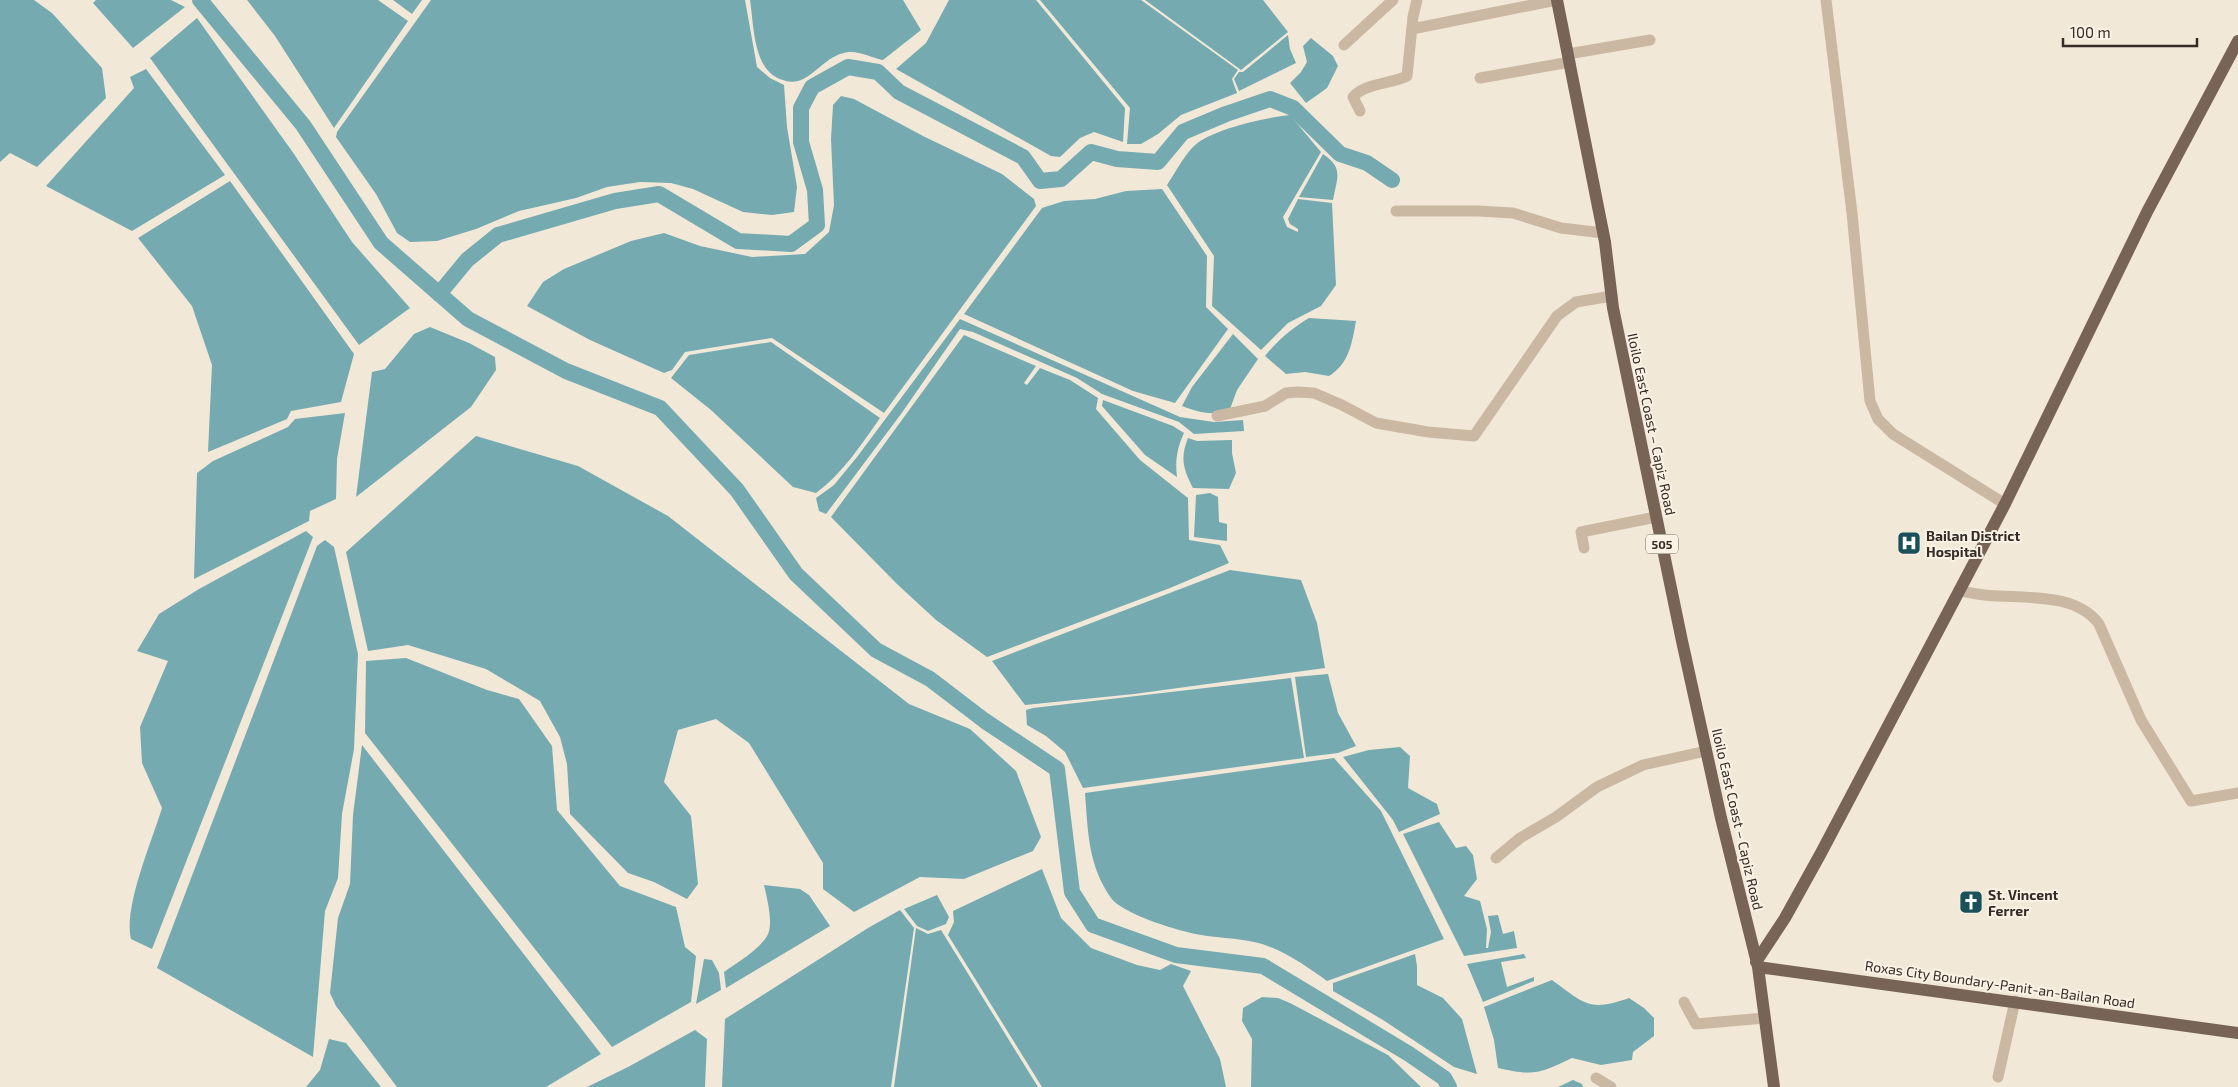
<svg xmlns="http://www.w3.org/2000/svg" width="2238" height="1087" font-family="'Exo 2',sans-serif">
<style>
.water{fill:#75aab1}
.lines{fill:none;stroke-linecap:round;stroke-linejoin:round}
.river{stroke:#75aab1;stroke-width:16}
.minor{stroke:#cbb8a3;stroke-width:11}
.major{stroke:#786456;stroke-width:12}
.labels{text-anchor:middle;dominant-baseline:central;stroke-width:4;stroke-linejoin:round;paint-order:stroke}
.shield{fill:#faf2e4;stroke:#70675f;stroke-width:1}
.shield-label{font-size:12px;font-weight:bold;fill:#352c26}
.street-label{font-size:14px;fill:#352c26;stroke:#faf2e4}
.poi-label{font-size:14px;font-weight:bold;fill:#352c26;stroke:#faf2e4;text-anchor:start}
</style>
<rect width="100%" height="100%" fill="#f2e8d8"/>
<path class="water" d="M0,0H34L52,13L102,68L106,98L37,167L10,153L0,162Z
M96,0H171L185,7L133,48L93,3Z
M247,0H378L408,21L334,128L275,36Z
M393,0H422L412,14Z
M431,0H745L757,67L770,78L784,85L787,127L797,187L794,212L772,215L743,212L693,189L671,183L640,182L607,187L576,198L519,211L476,229L437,241L410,242L397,233L376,194L336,137L337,132Z
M750,0H903L921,30L883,60C873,58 859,51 849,52C829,54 819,71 803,79C796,83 787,82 780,79C753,69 754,25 750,0Z
M949,0H1036L1125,108L1123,142L1094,132L1080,138L1060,157L1051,156L896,69L926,43Z
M1040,0H1141L1238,70L1232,79L1237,93L1181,115L1158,134L1141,144H1127L1130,108Z
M1145,0H1263L1288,32L1241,70Z
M197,18L294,154L352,242L410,308L359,345L150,58Z
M1288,35L1290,49L1296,63L1239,91L1234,79L1239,72H1243Z
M1311,38L1333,56L1338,66L1327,88L1306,103L1290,83L1301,72L1307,62L1303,46Z
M146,69L225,175L132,231L46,186L134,88L130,77Z
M841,96L854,99L923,136L1002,174L1034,199L1036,206L884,413L772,338L685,352L672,370L664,373L590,340L527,306L543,282L564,269L631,241L664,233L700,246L752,257L805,254L829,232L834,205L831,139L833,105Z
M1290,115L1321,152L1283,217L1287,227L1298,232V229L1290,224L1288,219L1298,199L1332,203L1336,285L1321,306L1288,323L1261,350L1212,306L1214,256L1167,185C1175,173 1183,157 1194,146C1212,129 1264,118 1290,115Z
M1323,154C1344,168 1337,178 1333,200L1299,197Z
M230,181L354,354L341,402L291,411L287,419L208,452L212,365L192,306L138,238Z
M1162,189L1207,256L1206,307L1228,329L1175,403L1133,391L964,314L1042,208L1064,201L1095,199L1126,191Z
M1309,318L1356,321C1352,343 1349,364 1329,376L1305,372L1286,374L1265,356C1278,340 1291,329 1309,318Z
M960,319L1180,417L1214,422L1243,420L1244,431L1194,434L1179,422L1102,394L1077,378L973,332L960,329L901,414L826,514L819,511L816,498L834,485L857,457Z
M430,327L469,343L495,357L496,370L471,407L356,497L372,372L385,369L414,334Z
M1233,334L1258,359L1237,390L1230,409C1212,417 1199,412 1182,406L1192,387Z
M964,335L1036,366L1024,383L1027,385L1040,368L1070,380L1098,398L1096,409L1140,460L1188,498L1189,540L1220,545L1229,563L1170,588L987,657L936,620L897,584L831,517Z
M771,342L880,418C861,445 843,473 816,493L793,487L711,410L671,378L689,355Z
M1103,400L1173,426L1184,433C1177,448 1175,461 1177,477L1145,455L1102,406Z
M345,413L337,459L336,499L310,511L309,521L194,579L197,473L213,461L288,427L295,419Z
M476,436L578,466L668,516L909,704L970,729L1016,771L1041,837L1033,851L964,879L920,877L854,912L823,889V863L749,743L716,719L678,730L664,782L691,816L698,884L687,899L654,882L628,873L570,814L567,764L560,737L540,701L486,669L408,645L368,651L346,552Z
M1188,438L1197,441L1232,440V453L1236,473L1229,489L1193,488C1183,469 1180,458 1188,438Z
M1210,493L1218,497L1219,522L1227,524V541L1194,537L1196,495Z
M306,531L313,537L152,949L131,939C123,908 152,841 162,808L142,763L140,727L168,661L137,651L159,614L199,589Z
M325,540L334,547L358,654L354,749L342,814L338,878L325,911L313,1057L157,968L317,546Z
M1230,570L1301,580L1317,623L1325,668L1134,694L1025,705L992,661Z
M406,658L487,690L519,699L552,746L557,810L620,886L676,907L685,947L696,956L691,1002L612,1047L365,733L366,661Z
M1328,674L1338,713L1356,746L1338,753L1306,757L1295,677Z
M1291,678L1304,758L1083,788L1065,752L1046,736L1027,725L1026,710L1033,708Z
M362,745L601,1054L546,1087H397L336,1006L330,993L338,918L350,884L353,815Z
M1400,747L1410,756L1408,788L1437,804L1440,814L1399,832L1393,820L1343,757L1369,750Z
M1334,758L1381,811L1444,939L1327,981C1306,966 1279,947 1254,942C1237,938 1218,938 1201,935C1181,932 1122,914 1111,898C1088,865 1088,832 1085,793Z
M1439,822L1456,848L1466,846L1473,855L1477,879L1464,896L1480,901L1487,929L1486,948H1488L1491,932L1488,916L1498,915L1503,934L1514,931L1517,948L1464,956L1403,834Z
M1042,869L1061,918L1091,948L1137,965L1160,970L1171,964L1191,971L1183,986L1220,1059L1226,1087H1042L948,935L954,922L953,911Z
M764,885L800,889L809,895L830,926L726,988L724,972C738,962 758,951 767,936C774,925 767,898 764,885Z
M937,895L949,917L946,924L928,931L917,926L904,909Z
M900,910L914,928L891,1087H722L725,1019L868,928Z
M916,928L928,934L941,930L1038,1087H894Z
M1415,954L1417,966V985L1443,998L1462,1019L1477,1074L1454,1067L1383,1020L1333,991V983Z
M1524,954L1526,958L1501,962L1507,987L1534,977V981L1483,1002L1467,964Z
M704,959L712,960L719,973L721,990L696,1004Z
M1552,980C1585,1004 1589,1012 1629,998L1644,1008L1654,1018V1036L1633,1052L1632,1060L1601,1065L1572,1058C1539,1074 1533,1076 1498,1068L1494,1040L1484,1007Z
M1262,997L1278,998L1290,1003L1388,1055L1421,1087H1251L1252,1039L1242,1021L1243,1008Z
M695,1030L707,1039L705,1087H587L628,1067Z
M329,1039L346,1043L381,1087H306L320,1070Z
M1573,1080L1582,1084L1583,1087H1558Z"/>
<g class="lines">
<path class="river" d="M200,0L303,125L381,243L468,319L566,371L660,408L737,490L796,574L876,650L930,679L985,721L1057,769L1072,892L1093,925L1176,955L1263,966L1409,1054L1444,1078L1449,1087
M439,294L467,260L498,235L615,201L659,194L738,241L791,244L817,225L815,190L801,142V108L812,87L848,67L878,72L899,92L1023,157L1040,181L1061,179L1091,152L1117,159L1158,162L1183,132L1226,114L1270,99L1293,108L1340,154L1367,163L1392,180"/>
<path class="minor" d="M1826,0L1852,213L1870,401L1878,419L1893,434L2005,504
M1412,29L1557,0
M1344,45L1393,0
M1568,54L1650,40
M1480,78L1570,62
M1360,111L1353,97C1365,83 1391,84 1407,76L1413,17L1417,0
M1396,211H1478L1513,213L1561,228L1603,233
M1217,416L1265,406L1286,393L1297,392L1314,393L1342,405L1376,423L1428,432L1474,436L1557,316L1576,302L1612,296
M1584,548L1581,532L1656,517
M1959,590C2001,604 2070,585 2099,624L2141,720L2191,801L2238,793
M1496,858L1520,838L1556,817L1597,787L1643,765L1706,751
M1684,1002L1696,1024L1765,1018
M1998,1077L2015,1001
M1596,1078L1611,1087"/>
<path class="major" d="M1557,0L1605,242L1613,308L1682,641L1721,818L1758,967L1774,1087
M1756,962L1785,918L1821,853L2005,504L2147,212L2238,41
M1758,967L2238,1033"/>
</g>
<defs>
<g id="hospital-square" transform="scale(1.25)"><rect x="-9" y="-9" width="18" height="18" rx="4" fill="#195059" stroke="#faf2e4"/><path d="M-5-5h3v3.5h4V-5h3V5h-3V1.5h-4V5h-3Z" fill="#fff"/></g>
<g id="church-square" transform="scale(1.25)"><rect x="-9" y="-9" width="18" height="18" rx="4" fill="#195059" stroke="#faf2e4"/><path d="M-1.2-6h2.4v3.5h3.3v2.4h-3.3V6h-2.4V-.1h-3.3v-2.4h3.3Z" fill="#fff"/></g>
</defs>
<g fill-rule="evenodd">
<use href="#hospital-square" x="1909" y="543"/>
<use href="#church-square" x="1971" y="902"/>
</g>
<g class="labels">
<rect class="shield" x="1646" y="534.5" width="32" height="19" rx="4"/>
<g class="shield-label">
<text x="1662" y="544">505</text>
</g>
<g class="street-label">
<text transform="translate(1652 424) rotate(78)">Iloilo East Coast – Capiz Road</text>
<text transform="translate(1738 819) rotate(77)">Iloilo East Coast – Capiz Road</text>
<text transform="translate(2000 984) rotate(8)">Roxas City Boundary-Panit-an-Bailan Road</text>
</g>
<g class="poi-label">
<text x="1926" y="535">Bailan District<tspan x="1926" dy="16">Hospital</tspan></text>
<text x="1988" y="894">St. Vincent<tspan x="1988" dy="16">Ferrer</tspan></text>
</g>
</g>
<path d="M2063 38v8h134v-8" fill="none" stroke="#352c26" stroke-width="2.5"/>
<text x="2070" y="38" font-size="15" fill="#352c26" stroke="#faf2e4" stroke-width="4" paint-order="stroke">100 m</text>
</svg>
